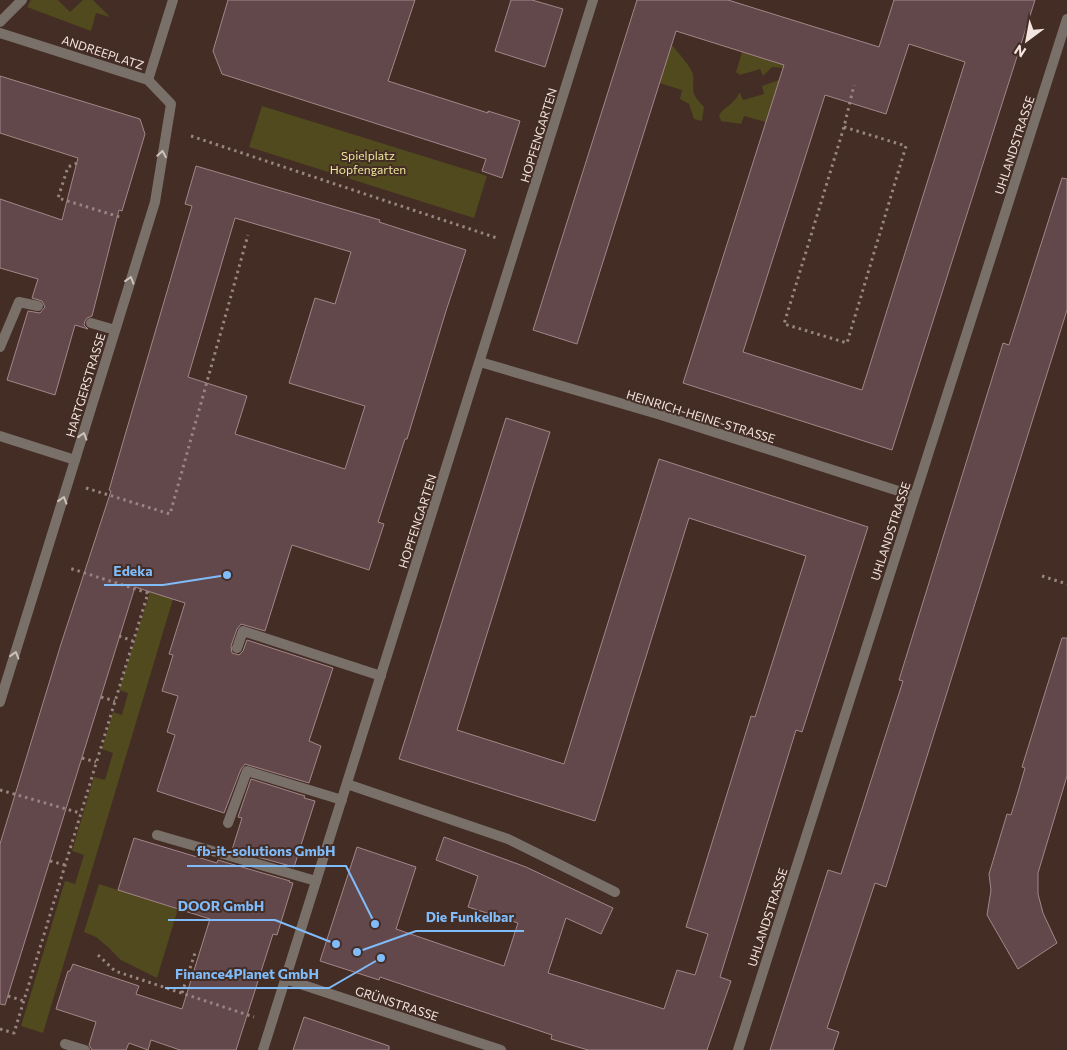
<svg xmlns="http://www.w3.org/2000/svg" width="1067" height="1050" font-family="Commissioner,sans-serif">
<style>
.green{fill:#514a1e}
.building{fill:#62484b;stroke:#a38689;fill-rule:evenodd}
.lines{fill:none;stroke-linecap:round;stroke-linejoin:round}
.path{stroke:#98857f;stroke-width:3;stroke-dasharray:2.5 4;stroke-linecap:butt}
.lane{stroke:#797169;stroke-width:10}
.street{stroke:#797169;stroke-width:10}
.oneway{stroke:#cfc2bc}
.labels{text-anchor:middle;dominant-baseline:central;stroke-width:4;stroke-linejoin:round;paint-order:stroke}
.street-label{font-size:12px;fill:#f4e5e0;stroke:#432d25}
.park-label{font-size:12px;fill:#f1e69b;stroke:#432d25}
.leader{fill:none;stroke:#81bcfa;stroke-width:2}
.callout-dot{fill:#81bcfa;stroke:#432d25;stroke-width:2}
.callout-label{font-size:14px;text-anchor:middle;font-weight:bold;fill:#81bcfa;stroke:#432d25;stroke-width:4;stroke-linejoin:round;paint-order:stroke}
</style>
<rect width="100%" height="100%" fill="#432d25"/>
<path class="green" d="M31,0H58L70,12L83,0H93L110,17L96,13L91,31L27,7Z
M671,44C677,51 691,67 693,74C695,91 688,91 704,107L702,121L694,119L689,104L680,99L682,90L659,83Z
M742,52L784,65L783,68L772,67L763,76L760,69L740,75L736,72Z
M779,80L766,122L744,116L741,124L721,121L719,115C725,106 735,104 739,93H740L743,100L764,94L762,86Z
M262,106L487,176L474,218L249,147Z
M150,592L173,599L43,1033L21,1026L65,881L75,884L84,855L72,851L94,777L105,780L113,753L102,749L113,712L122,715L128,693L119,690Z
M99,884L178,909L157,978L121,960L109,948L96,937L84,932Z"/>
<path class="building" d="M228,0H415L388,81L488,113V111L520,121L502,178L482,171L486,159L222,74L213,51Z
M511,0H532L563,9L545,67L495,51Z
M637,0H728L879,47L894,0H1035L892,450L683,383L784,65L676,31L577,344L533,330ZM909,44L965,62L862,390L743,352L825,95L886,114Z
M0,76L140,119L145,134L122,211L119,210L92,316L87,318L85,321L84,325L88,329L75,325L55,395L7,380L28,311L40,313L45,307L42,301L32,298L38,279L0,268V199L62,220L78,158L0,133Z
M196,166L380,220L379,222L466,250L446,311L407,439H405L378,522L384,524L369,570L292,545L265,631L241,624L237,629L231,646L232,653L239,655L243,651L247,640L333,668L309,741L321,746L309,783L245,764L241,769L224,813L157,791L175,735L167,732L178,696L162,691L173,655L169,654L185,603L135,587L5,1005L0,1004V844L61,644L111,491L109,490L192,206L185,204ZM235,218L351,252L335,304L315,298L289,383L365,406L345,469L235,434L247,396L188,377Z
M1062,178L1067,179V310L886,887L875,883L827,1028L839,1032L833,1050H770L828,870L841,874L903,681L899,680L1003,343L1009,345Z
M506,418L550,432L457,730L564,764L659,459L868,527L802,732L796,730L720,977L731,981L707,1050H588L551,1039L552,1035L380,977L379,980L320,961L357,847L416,867L396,929L504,966L518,923L468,907L478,876L436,860L444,837L526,867L613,908L601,934L566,918L548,973L664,1009L677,970L695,975L708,934L686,927L751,716L755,717L806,556L689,518L595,821L399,759Z
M1062,638H1067V776L1038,873V894L1043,913L1057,943L1018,969L987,915L991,890L989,874L1007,814L1011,815L1018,792L1025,768L1022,767Z
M251,779L305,796L304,798L315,801L294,867L232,850L242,818L238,817Z
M134,838L217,863L218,860L228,863L290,881L289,882L293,883L277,935L273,934L236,1050H180L151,1040L148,1050L129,1043L126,1050H92L89,1045L96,1022L56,1009L68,971H70L73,964L139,986L136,994L182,1009L210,919L118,890Z
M304,1017L389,1046V1050H293Z"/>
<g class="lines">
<path class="path" d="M844,127L906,146L847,343L784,324L844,127L854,85
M191,136L497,238
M77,163L68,167L58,198L123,218
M86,488L170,514L248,235
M1042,576L1067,584
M119,636L133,641
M101,697L115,701
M82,758L96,762
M0,790L80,813
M50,861L65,865
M98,955L115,971L254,1017
M182,993L195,953
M8,996L24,1001
M0,1029L14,1033L148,593L69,568"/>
<path class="lane" d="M91,323L115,330
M0,347L19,302L38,306
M0,436L75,460
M237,648L243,631L381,676
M347,784L508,839L615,892
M228,823L247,771L342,800
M157,835L316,881
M65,1044L85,1050"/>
<path class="street" d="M0,22L22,0
M0,33L148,80L171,104L155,202L0,702
M148,80L173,0
M480,362L661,415L914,496
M285,979L501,1050
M263,1050L593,0
M738,1050L1067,19"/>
</g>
<defs><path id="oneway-chevron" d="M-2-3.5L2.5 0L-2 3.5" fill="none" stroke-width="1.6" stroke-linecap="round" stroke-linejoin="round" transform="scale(1.25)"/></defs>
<g class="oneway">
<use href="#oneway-chevron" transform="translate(162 154) rotate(-81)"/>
<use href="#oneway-chevron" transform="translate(130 280) rotate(-73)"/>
<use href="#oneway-chevron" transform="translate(83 436) rotate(-73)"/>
<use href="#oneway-chevron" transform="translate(63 500) rotate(-73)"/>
<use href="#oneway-chevron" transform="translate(15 655) rotate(-73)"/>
</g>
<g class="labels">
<g class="street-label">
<text transform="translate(103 52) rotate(18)">ANDREEPLATZ</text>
<text transform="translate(538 135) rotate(-73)">HOPFENGARTEN</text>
<text transform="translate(1014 145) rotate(-72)">UHLANDSTRASSE</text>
<text transform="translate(85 385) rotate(-73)">HARTGERSTRASSE</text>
<text transform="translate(701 416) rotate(17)">HEINRICH-HEINE-STRASSE</text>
<text transform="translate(417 521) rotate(-72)">HOPFENGARTEN</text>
<text transform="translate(890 531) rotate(-72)">UHLANDSTRASSE</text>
<text transform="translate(767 917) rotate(-72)">UHLANDSTRASSE</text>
<text transform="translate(397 1003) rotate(18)">GRÜNSTRASSE</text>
</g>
<g class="park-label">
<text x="368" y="155">Spielplatz<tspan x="368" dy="14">Hopfengarten</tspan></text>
</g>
</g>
<path class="leader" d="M227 575L163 585H104M375 924L346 866H187M336 944L275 920H168M357 952L416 931H524M381 958L329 988H165"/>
<g class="callout-dot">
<circle cx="227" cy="575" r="5"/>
<circle cx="375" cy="924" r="5"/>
<circle cx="336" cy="944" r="5"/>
<circle cx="357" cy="952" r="5"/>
<circle cx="381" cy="958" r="5"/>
</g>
<g class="callout-label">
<text x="133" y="576">Edeka</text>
<text x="266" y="856">fb-it-solutions GmbH</text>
<text x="221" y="911">DOOR GmbH</text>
<text x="470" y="922">Die Funkelbar</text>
<text x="247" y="979">Finance4Planet GmbH</text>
</g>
<g transform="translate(1027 40) rotate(212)" stroke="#432d25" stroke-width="4" paint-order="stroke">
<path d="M0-4L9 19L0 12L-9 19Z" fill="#f4e5e0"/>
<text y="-8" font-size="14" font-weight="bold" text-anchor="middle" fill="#f4e5e0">N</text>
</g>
</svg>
